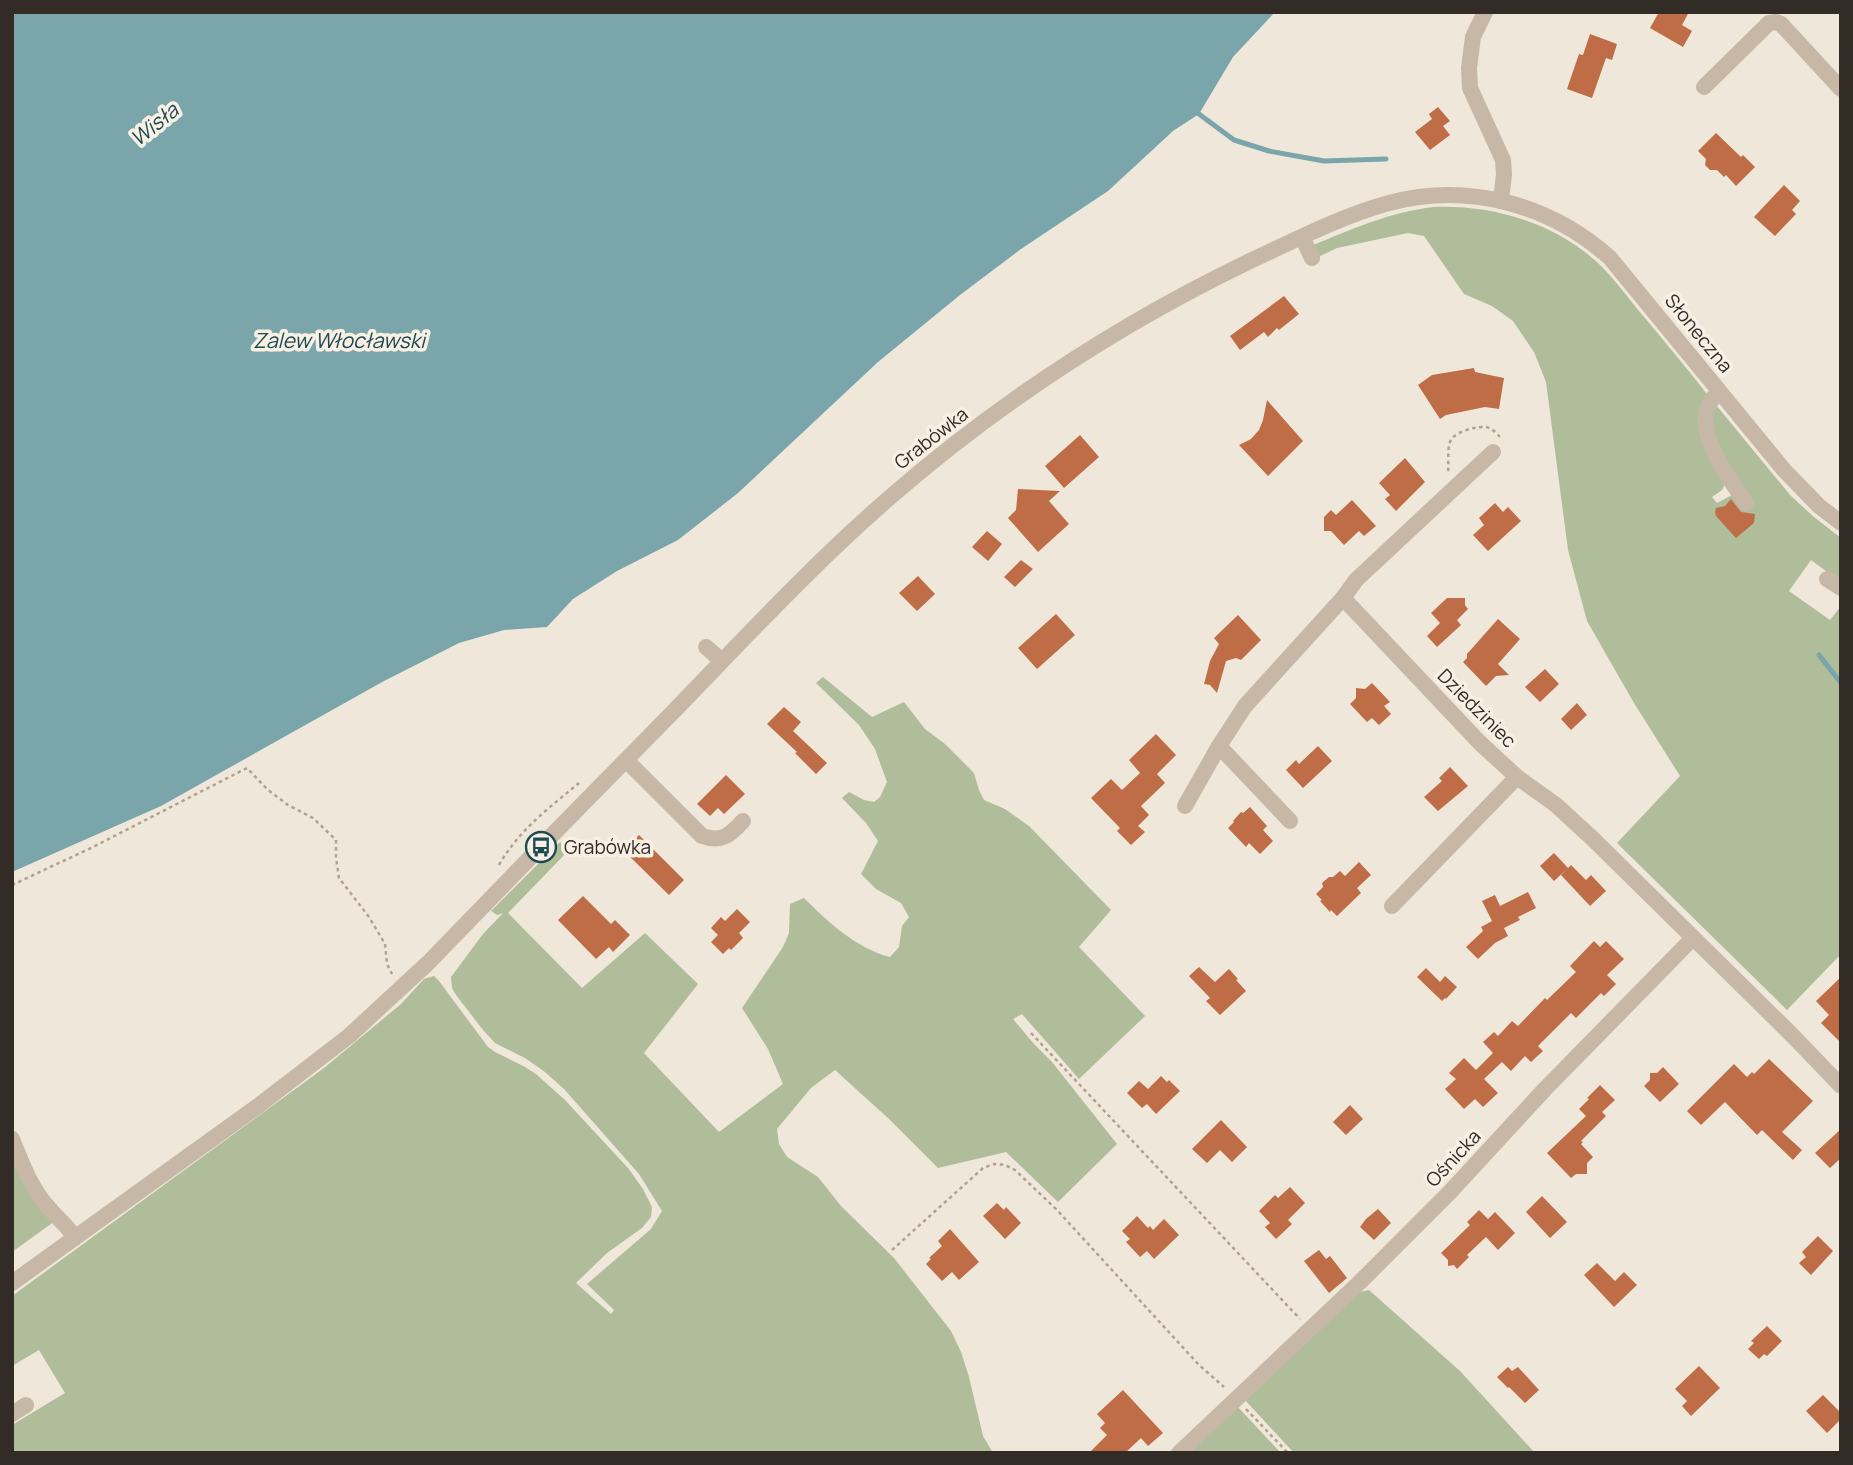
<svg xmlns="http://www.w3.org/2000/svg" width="1853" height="1465" font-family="Manrope,sans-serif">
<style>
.green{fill:#afbd9a}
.water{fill:#79a5ab}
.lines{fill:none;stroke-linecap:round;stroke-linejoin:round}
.stream{stroke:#79a5ab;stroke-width:5}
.building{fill:#bf6d47}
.path{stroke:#b2a190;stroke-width:2.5;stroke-dasharray:3.5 3.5;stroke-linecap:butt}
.minor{stroke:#c7b7a6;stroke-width:16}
.labels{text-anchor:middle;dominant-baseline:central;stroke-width:7;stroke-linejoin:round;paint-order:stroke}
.street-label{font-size:19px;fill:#332b26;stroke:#f8f0e5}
.poi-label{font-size:19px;fill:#332b26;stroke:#f8f0e5;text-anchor:start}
.water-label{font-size:21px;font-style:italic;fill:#1e4a52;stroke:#f8f0e5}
</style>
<rect width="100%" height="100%" fill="#efe7d9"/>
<path class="green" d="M1434,207C1493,205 1552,222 1597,262C1613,277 1626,295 1639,311C1662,338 1685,366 1707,394C1692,433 1710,449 1725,484L1722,490L1712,497L1717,503L1732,495L1739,498L1745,508L1752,504C1739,486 1694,424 1716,405L1791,496L1814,517L1841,538V582L1811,560L1789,591L1830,620L1841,606V954L1787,1010L1617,843L1680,776L1634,703L1587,621L1568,550L1546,382L1534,352L1513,321L1492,306L1464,294L1424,236L1408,233L1337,248L1316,258L1311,246C1352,229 1390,212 1434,207Z
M823,677L872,717L904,702L925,729L945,744L974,773L979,790L984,800L1005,809L1029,826L1111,910L1079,947L1146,1017L1145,1016L1079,1079L1022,1014L1013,1019L1034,1044L1052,1062L1117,1144L1058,1202L1006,1152L938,1168L889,1119L835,1070L811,1088L777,1129L779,1144L787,1157L818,1177L841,1206L894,1258L951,1331L961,1352L969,1377L983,1436L993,1453H12V1425L65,1393L39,1350L12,1366V1296L324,1068L401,1004L424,979L434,976L439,981L488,1047L495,1052L525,1067L536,1074L565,1100L628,1168L643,1189L652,1207L651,1217L642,1228L607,1253L576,1283L611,1314L614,1310L587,1284L651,1229L662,1211L639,1174L564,1089L545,1072L525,1058L495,1043L483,1030L456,995L452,988L451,977L483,934L503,913L497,915L491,911L560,842L568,851L508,913L582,988L645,933L698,984L644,1053L719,1132L783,1084L768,1049L742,1008L783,947L789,933L790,904L804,898C829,923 856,948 890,957L899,947L902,926L909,917L901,903L876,889L861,874L878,841L866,823L842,798L849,792L864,800L874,802L880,797L887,782L875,749L859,725L816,683Z
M12,1149L55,1221L12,1252Z
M1369,1290L1460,1371L1535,1453H1294L1244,1399L1360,1292Z
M1236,1405L1281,1453H1184Z"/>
<path class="water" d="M12,12H1275L1233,57L1199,114L1173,131L1108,191L1021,249L960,295L878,362L738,493L678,540L617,571L573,599L547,627L504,630L459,643L384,681L161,806L12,872Z"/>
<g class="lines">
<path class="stream" d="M1199,114L1234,140L1269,151L1324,161L1386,159
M1819,655L1841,683"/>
</g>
<path class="building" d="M1659,12H1689L1682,25L1692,31L1683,47L1650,28Z
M1590,34L1617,44L1612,60L1606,58L1592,98L1567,89L1579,54L1583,55Z
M1438,107L1450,121L1443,126L1450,135L1430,150L1415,132L1432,119L1429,114Z
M1716,133L1741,157L1743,155L1755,167L1736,186L1726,175L1724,177L1717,170H1710L1705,165L1706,159L1698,151Z
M1784,185L1800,201L1792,210L1796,214L1775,236L1754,217Z
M1284,296L1299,314L1279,330L1277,328L1268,337L1264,332L1240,350L1230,336Z
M1474,368L1475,372L1504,378L1499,409L1485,407L1446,415L1440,419L1418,385L1432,375Z
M1267,400L1303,441L1268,476L1239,445L1251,439L1259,430L1263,420Z
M1080,435L1099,457L1064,488L1045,466Z
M1405,458L1425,482L1396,511L1385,499L1390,495L1379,483Z
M1018,489L1060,491L1049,501L1069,524L1038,552L1008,518L1016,510Z
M1731,499L1741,512L1755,514L1754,523L1736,538L1716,516L1715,512L1716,508L1725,506Z
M1352,500L1376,526L1364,536L1359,531L1344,545L1331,531H1324V517L1331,510L1336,515Z
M1495,503L1503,512L1508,507L1521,521L1488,551L1473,535L1484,525L1479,518Z
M987,531L1002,544L988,561L972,547Z
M1021,560L1033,569L1015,587L1004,577Z
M918,576L935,594L917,611L899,593Z
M1447,598H1465V605L1468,609L1457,620L1461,625L1437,647L1427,636L1440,623L1431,613Z
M1056,614L1075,635L1037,669L1018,648Z
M1238,615L1261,640L1241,660L1236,658L1226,661L1217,693L1210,685L1204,684L1210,661L1219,644L1214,638Z
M1498,619L1520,639L1498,664L1509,675L1496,676L1486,686L1463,662L1467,658V654Z
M1545,669L1559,684L1540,702L1525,687Z
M1372,683L1390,702L1384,706L1391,714L1379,725L1372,718L1367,722L1350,704L1356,698V688L1365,689Z
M1577,703L1587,715L1571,730L1561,719Z
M784,707L801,722L793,731L827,763L816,774L795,753L797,752L767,724Z
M1156,734L1176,755L1157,774L1165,783L1141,806L1149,815L1138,826L1145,832L1131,845L1117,831L1120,828L1091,798L1111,779L1122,790L1140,773L1129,760Z
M1318,746L1332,761L1303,788L1286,770L1296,760L1299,764Z
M1450,767L1468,786L1438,811L1424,797L1442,781L1439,778Z
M726,775L745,794L724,814L718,808L710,816L697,804Z
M1250,807L1267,826L1263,830L1273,841L1260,854L1249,843L1246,847L1228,828L1234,822L1233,821L1241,812L1243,813Z
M639,835L684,880L669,895L624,851Z
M1554,853L1568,868L1571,865L1586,880L1591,875L1606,891L1590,906L1561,875L1567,869L1554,881L1540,866Z
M1359,862L1371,875L1357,888L1361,893L1337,916L1331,910L1330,912L1320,901L1322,900L1316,894L1323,887L1322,883L1329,877H1333L1340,871L1345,876Z
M1528,892L1536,908L1518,917L1520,920L1504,928L1508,936L1495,943L1478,959L1466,947L1483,931L1481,927L1492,921L1482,901L1495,895L1500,906Z
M583,896L611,924L615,920L630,935L613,952L609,947L596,959L558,920Z
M737,909L750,922L739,933L743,938L731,950L729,948L723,954L711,942L718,935L711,928L721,917L725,921Z
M1594,941L1600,947L1606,941L1624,959L1607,975L1616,984L1604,996L1601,993L1576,1018L1571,1013L1538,1046L1543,1051L1531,1062L1525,1056L1511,1071L1502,1062L1484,1079L1498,1093L1483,1107L1475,1099L1464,1109L1445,1089L1456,1079L1449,1073L1464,1058L1476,1070L1493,1053L1483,1042L1494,1032L1498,1036L1512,1021L1518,1026L1545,998L1547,1000L1576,972L1570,966Z
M1199,967L1215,982L1229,969L1238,979L1236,980L1246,991L1220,1015L1206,1001L1210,998L1189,976Z
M1426,968L1440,982L1445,976L1457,987L1446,999L1445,998L1442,1001L1417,977Z
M1841,977V1043L1821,1023L1829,1015L1816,1001Z
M1769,1059L1813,1101L1782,1132L1802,1150L1793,1160L1762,1130L1757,1135L1725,1102L1701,1125L1687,1111L1734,1064L1747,1077L1752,1072L1754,1074Z
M1663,1067L1679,1084L1660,1102L1644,1086L1650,1080V1073H1657Z
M1161,1076L1167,1082L1169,1080L1180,1091L1156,1114L1147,1104L1142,1108L1127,1093L1139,1081L1148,1089Z
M1600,1085L1615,1100L1602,1112L1606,1116L1581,1141L1583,1142L1581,1144L1593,1157L1587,1163V1174H1576L1571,1178L1547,1153L1586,1116L1579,1109L1589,1099L1587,1098Z
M1350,1105L1363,1119L1346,1135L1333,1122Z
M1221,1120L1247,1147L1232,1162L1220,1150L1207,1163L1192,1149Z
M1841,1129V1158L1830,1168L1815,1153Z
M1290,1187L1305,1203L1288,1220L1292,1224L1276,1239L1265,1227L1270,1223L1259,1211L1275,1195L1278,1198Z
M1542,1196L1567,1222L1550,1238L1526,1212Z
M997,1203L1004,1210L1006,1207L1021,1223L1005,1239L983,1216Z
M1378,1209L1391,1223L1374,1240L1360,1227L1366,1219Z
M1479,1210L1488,1219L1495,1212L1515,1233L1498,1250L1486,1237L1467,1255L1469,1257L1457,1269L1454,1265L1448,1266V1260L1441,1253L1470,1225L1467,1222Z
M1137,1216L1148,1228L1150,1226L1153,1230L1164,1219L1179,1235L1154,1259L1147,1251L1140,1257L1126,1242L1130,1239L1122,1231Z
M950,1229L979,1262L959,1280L952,1272L942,1281L926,1264L931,1259L929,1258L942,1246L938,1241Z
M1818,1236L1833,1251L1811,1275L1799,1263L1806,1257L1802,1252Z
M1319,1250L1326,1259L1330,1256L1347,1278L1329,1293L1304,1261Z
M1597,1263L1615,1281L1624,1272L1637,1285L1614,1307L1584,1275Z
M1767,1326L1782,1341L1767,1356L1764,1354L1759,1359L1748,1349L1754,1343L1751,1341Z
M1699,1366L1720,1388L1691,1416L1682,1406L1687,1401L1675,1389Z
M1508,1367L1512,1371L1518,1367L1539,1390L1525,1403L1509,1387L1508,1388L1497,1377Z
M1123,1390L1163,1433L1148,1446L1141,1438L1125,1453H1089L1107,1435L1100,1428L1105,1423L1097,1414Z
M1823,1395L1841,1413V1419L1827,1433L1806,1411Z"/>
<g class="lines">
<path class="path" d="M1448,471C1449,462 1447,451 1450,442C1453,432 1476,426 1486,427C1492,428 1496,433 1500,437
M499,865C518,831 550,807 579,783
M12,885L91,848L247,768L268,790L288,805L313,818L336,840V858L339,878L369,917L385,944L387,964L392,974
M1031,1033L1300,1319
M892,1250L983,1168L994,1164L1005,1165L1015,1170L1057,1210L1199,1365L1224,1387
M1246,1409L1288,1453"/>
<path class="minor" d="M1485,12L1473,37L1469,68L1470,88L1503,160L1504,174L1501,201
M1704,87L1769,23L1776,22L1781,24L1841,89
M1302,237L1312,258
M1719,391C1714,397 1709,402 1707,409C1698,438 1731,481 1746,503
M1827,579L1841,588
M1343,598L1480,743L1517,777L1556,805L1593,839L1793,1036L1841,1086
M706,647L722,661
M1219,746L1290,821
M626,760L702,836C722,843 730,835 743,821
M1185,806L1219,746L1245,706L1343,598L1356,580L1493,452
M1392,906L1517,777
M12,1139C22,1163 31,1189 49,1208C58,1219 68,1226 75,1238
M12,1283L258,1106L349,1036L428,963C509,879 590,796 672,713C742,641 811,566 888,499C998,403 1121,323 1252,260C1295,240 1344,215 1389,203C1468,182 1550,204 1610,258L1784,470L1819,506L1841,523
M12,1414L26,1405
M1179,1453L1360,1282L1450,1192L1545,1089L1693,938"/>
</g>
<defs>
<g id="bus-ring" transform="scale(1.575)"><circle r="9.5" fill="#f8f0e5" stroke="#1e4a52" stroke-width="1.5"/><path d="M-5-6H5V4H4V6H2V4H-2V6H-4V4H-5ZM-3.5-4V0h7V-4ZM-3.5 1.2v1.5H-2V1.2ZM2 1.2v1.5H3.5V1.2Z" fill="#1e4a52"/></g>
</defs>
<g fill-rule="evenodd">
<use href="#bus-ring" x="541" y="847"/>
</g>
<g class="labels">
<g class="street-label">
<text transform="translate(1699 333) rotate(51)">Słoneczna</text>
<text transform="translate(931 438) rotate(-38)">Grabówka</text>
<text transform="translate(1477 708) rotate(45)">Dziedziniec</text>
<text transform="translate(1453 1158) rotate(-47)">Ośnicka</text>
</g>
<g class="poi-label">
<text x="564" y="847">Grabówka</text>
</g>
<g class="water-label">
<text transform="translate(154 124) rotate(-39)">Wisła</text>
<text x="339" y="340">Zalew Włocławski</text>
</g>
</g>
<rect width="1853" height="1465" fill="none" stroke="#332b26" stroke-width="28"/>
</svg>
